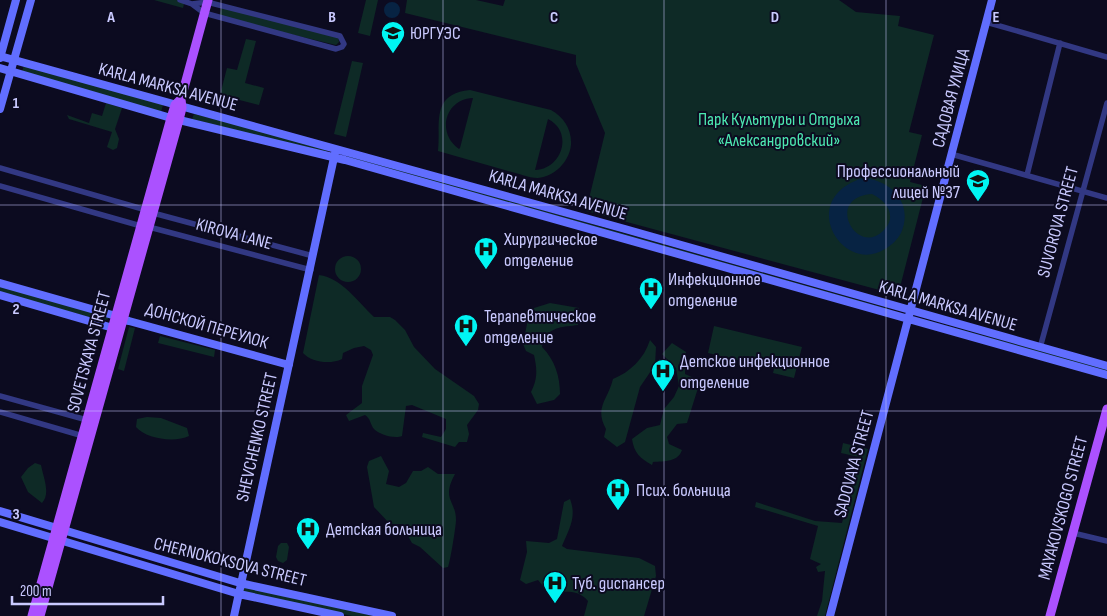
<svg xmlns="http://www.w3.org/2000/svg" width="1107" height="616" font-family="'Sofia Sans Condensed',sans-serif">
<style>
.green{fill:#0e2a26;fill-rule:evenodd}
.water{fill:#072343;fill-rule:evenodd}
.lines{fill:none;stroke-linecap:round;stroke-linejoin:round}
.street{stroke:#323883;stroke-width:5.5}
.secondary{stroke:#616eff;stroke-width:8}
.primary{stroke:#ab51ff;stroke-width:9}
.grid{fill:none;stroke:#cacaff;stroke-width:1;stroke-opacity:0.55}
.labels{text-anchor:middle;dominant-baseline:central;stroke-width:4;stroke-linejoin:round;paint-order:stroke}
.poi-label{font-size:18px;fill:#cacaff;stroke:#0c0b20;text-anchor:start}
.street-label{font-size:18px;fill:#cacaff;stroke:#0c0b20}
.park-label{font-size:18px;fill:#4de8b1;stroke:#0c0b20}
.grid-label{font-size:16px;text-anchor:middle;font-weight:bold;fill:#cacaff;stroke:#0c0b20;stroke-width:4;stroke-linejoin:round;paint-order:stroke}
</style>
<rect width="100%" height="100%" fill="#0c0b20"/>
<path class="green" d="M154,0H185L183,8Z
M366,0H378L370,36L358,33Z
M407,0H476L503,6L505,0H839L856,12L900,16L898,26L934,35L909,132L922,135L910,182L926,186L898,295L586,211L605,133L576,64V55L405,13Z
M222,6L338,37L339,42L336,45L219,17Z
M246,39L256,41L245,83L264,88L259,105L220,95L227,68L237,70Z
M352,61L363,63L346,137L334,134Z
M24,65L163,105L161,112L22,72Z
M470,90L551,110C564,117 572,130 571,145C569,162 555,176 538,178C528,178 518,173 508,171C485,164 461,158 438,151C441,124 430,94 470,90ZM473,98L460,148L459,149C436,133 445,99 473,98ZM548,119C574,132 562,169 535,170Z
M106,103L122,108L115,129L119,139L117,148L113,150L107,147L112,132L69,119L67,115L89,123L92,113L102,116Z
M194,114L327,148L326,153L192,119Z
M348,155L890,309L889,312L347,158Z
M335 269a13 13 0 1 1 26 0a13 13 0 1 1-26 0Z
M319,275C342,278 358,302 374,317H390L395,320L405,330L414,347L435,369L474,396L479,404L478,410L467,425L469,434L467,442H459L455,447L422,437L423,433L441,437L446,429V419L412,405L406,406L402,436C395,439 380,435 374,429C370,424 371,419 365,415L349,421L346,415L362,403V386L373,355L371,350L364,346L354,348L343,353L342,359C330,365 311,362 303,353Z
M0,285L108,317V319L103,321L0,292Z
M550,303L579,308L578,325C563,327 553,326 543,339L542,347C555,360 560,377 560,394L554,400L537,404L531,392C538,378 537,369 534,355L526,351L523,344L529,314L534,308Z
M923,319L1107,369V372L922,320Z
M714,326L802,347L794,378L773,373L774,369L708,353Z
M129,327L135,328L124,371L118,369Z
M160,336L215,350L214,357L158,343Z
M650,340L656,347L655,365L640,387L625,442L617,447L604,437L606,429C594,407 608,400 613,379C630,372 644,359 650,340Z
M672,343L686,352L685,374L694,378L698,388L687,423L677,424L667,437L669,444L682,450C678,462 665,461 653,462L652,465C640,458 634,453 632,439L647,428L660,425L664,409L674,397L679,386L676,368L662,354Z
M147,417L161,418L187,428L189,436C175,443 146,439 136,427L137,419Z
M843,443L868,449L825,616H817L822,601L825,571L818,572L816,567L821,564L810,559L818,526L755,507L756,502L815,521L842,523L859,457L841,453Z
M381,456L389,471L386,484L399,487L406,483L413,471H421L428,467L438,474H455C441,500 456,500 456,520C456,526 450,563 448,567L443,568L420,547L412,543L401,524H390L374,507L367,467L369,461Z
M35,463L41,465C43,476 51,494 42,503L28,492L21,477L28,468Z
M570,499C577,517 569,529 562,546L567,549L639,558L655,566L656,576L644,616H584L588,601C577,588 563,593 548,592L538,580L526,584L520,580L527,552L526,541L549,543L557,539L564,502Z
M281,543H287L289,547L287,560L283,563L278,561L276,557L278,546Z
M244,587L375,616H352L243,593Z"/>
<path class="water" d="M384 10a8 8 0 1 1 16 0a8 8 0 1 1-16 0Z
M863,178C891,180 914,203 901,233C897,240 892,245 885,249C843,276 795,199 863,178ZM872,194C887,201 898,217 883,231C856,257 824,197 872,194Z"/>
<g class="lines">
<path class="street" d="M180,0L192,4L204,13L336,49L342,47L344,44L340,36L207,2L192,4
M986,22L1107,57
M951,154L1107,198
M0,168L146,210
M1027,175L1060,43
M0,186L141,226
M153,213L313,256
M149,227L311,270
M1040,348L1107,103
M0,396L87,420
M0,412L83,436
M1073,533L1107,541"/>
<path class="secondary" d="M0,56L625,229L1107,366
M0,58L16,0
M0,68L171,118L345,160L1107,375
M0,109L31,0
M0,283L116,316
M0,295L113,328L124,320L129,321L289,365
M0,511L240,583L392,616
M0,522L239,594L340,616
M234,616L335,153
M830,616L992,0"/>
<path class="primary" d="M32,616L171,118L175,105L181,99
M40,616L179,120L182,108L181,99L208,0
M1050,616L1107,409"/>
</g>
<path class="grid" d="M221,0V616M443,0V616M664,0V616M886,0V616M0,205H1107M0,411H1107"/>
<defs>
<g id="university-pin" transform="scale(1.25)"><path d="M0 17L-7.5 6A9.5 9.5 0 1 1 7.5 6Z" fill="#00f5f3" stroke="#0c0b20"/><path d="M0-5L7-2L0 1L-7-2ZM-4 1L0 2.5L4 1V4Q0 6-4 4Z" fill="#111"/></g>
<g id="hospital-pin" transform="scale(1.25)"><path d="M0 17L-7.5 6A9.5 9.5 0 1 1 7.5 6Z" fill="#00f5f3" stroke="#0c0b20"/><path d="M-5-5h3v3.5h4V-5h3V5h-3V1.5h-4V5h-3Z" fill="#111"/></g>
</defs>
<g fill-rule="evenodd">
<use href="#university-pin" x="393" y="33"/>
<use href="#university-pin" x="978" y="181"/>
<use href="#hospital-pin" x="486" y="249"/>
<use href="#hospital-pin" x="651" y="289"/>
<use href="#hospital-pin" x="466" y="326"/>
<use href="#hospital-pin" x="663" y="371"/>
<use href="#hospital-pin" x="618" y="490"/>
<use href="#hospital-pin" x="308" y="529"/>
<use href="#hospital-pin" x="555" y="583"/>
</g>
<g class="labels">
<g class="poi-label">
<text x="410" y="33">ЮРГУЭС</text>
<text x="960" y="171" text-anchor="end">Профессиональный<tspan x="960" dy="21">лицей №37</tspan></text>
<text x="504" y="239">Хирургическое<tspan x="504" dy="21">отделение</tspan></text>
<text x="668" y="279">Инфекционное<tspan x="668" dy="21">отделение</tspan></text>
<text x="484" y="316">Терапевтическое<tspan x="484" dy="21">отделение</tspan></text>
<text x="680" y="361">Детское инфекционное<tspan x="680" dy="21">отделение</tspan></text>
<text x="636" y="490">Псих. больница</text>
<text x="326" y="529">Детская больница</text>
<text x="572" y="583">Туб. диспансер</text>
</g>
<g class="street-label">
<text transform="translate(168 87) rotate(15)">KARLA MARKSA AVENUE</text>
<text transform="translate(951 98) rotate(-75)">САДОВАЯ УЛИЦА</text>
<text transform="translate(558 195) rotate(16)">KARLA MARKSA AVENUE</text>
<text transform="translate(1058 222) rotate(-75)">SUVOROVA STREET</text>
<text transform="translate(234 234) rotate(15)">KIROVA LANE</text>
<text transform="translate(948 306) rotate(16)">KARLA MARKSA AVENUE</text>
<text transform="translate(207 326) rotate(16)">ДОНСКОЙ ПЕРЕУЛОК</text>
<text transform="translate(89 352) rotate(-75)">SOVETSKAYA STREET</text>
<text transform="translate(257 437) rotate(-77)">SHEVCHENKO STREET</text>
<text transform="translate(854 464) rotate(-75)">SADOVAYA STREET</text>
<text transform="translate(1063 508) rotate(-75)">MAYAKOVSKOGO STREET</text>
<text transform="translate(230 562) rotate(14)">CHERNOKOKSOVA STREET</text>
</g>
<g class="park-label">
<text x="779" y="119">Парк Культуры и Отдыха<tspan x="779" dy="21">«Александровский»</tspan></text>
</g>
</g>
<g class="grid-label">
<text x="111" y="22">A</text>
<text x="332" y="22">B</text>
<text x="554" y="22">C</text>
<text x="775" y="22">D</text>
<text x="996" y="22">E</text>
<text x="16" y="108">1</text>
<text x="16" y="314">2</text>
<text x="16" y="519">3</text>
</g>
<path d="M12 596v8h151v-8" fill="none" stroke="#cacaff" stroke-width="2.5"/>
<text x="20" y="596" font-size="15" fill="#cacaff" stroke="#0c0b20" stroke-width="4" paint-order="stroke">200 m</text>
</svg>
